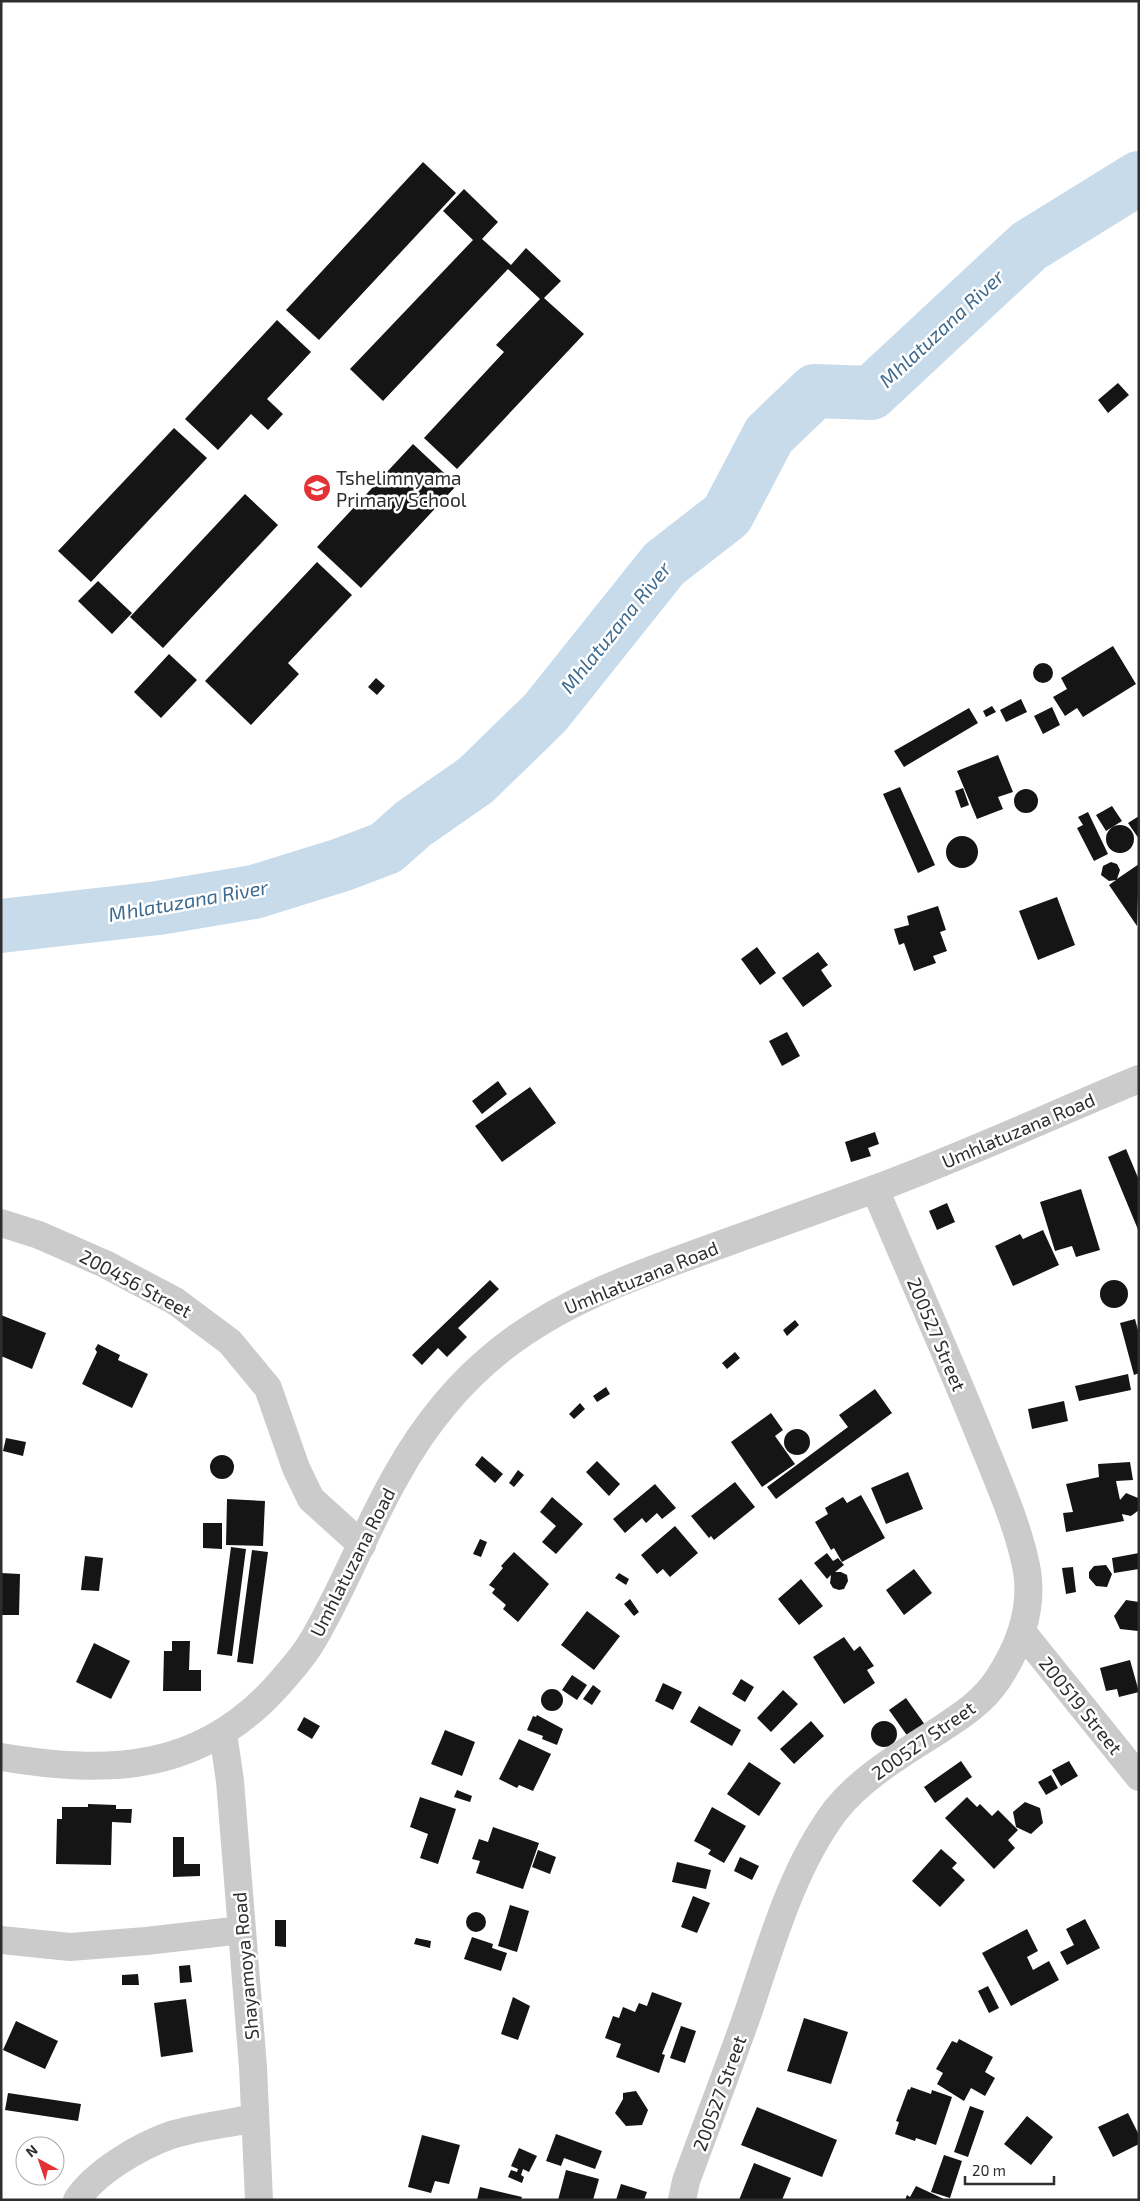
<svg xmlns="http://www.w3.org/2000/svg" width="1140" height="2201" font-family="'Exo 2',sans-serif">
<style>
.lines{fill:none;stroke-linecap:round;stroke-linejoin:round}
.river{stroke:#c8dbeb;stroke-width:54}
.building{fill:#151515}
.minor{stroke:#cbcbcb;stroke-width:28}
.tertiary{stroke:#cbcbcb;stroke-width:28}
.labels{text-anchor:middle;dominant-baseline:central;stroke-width:5;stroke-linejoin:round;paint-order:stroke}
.poi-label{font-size:19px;fill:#2e2e2e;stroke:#fff;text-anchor:start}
.street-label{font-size:19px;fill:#2e2e2e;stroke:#fff}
.water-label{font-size:20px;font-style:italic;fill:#3d6a8f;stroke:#fff}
</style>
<rect width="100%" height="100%" fill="#fff"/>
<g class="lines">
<path class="river" d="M1,926L158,908L254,892L341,865L386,848L413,824L476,780L545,713L664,564L727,515L769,435L815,391L871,393L1029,246L1139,178"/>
</g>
<path class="building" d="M423,162L456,193L319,340L286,310Z
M464,189L498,222L482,239L511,265L526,248L561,281L544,298L584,334L457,469L424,438L504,352L496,345L540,299L508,269L383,401L350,369L473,240L443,211Z
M277,320L311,352L267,399L283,414L268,430L251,414L218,450L185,419Z
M1118,383L1129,395L1108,413L1098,400Z
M174,428L207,458L91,582L58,551Z
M413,444L457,485L361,588L317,547Z
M245,494L278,525L163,648L130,617Z
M317,562L352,595L288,663L299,674L251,725L205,681Z
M98,581L132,613L112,634L78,601Z
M1113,646L1136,684L1083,717L1077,708L1065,716L1053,697L1067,689L1061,678Z
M169,654L197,680L161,718L134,692Z
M1033 673a10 10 0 1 1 20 0a10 10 0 1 1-20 0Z
M376,678L385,686L377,695L368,687Z
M1021,699L1027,712L1006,722L1000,710Z
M992,706L996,712L986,717L983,711Z
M1052,707L1060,725L1043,734L1034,716Z
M969,708L978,723L904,767L894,751Z
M998,755L1013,792L998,797L1003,809L977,819L957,771Z
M900,787L935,865L918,873L883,794Z
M963,788L969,805L961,808L955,791Z
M1014 801a12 12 0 1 1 24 0a12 12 0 1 1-24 0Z
M1112,806L1122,821L1106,831L1096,815Z
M1088,812L1108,854L1094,861L1077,828L1083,825L1078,817Z
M1139,816V839L1128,823Z
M1106 839a14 14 0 1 1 28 0a14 14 0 1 1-28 0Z
M946 852a16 16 0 1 1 32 0a16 16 0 1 1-32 0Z
M1111,862L1117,864L1120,870L1117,879L1139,864L1137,926L1109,885L1116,880L1109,881L1101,875L1103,866Z
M1057,897L1075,945L1038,960L1019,911Z
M938,906L946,930L940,932L947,951L933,956L936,963L914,971L904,943L899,945L894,929L909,925L907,916Z
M757,947L776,973L760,985L741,959Z
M818,952L828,965L821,970L832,986L803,1007L782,978Z
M787,1032L800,1056L782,1066L769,1041Z
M498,1081L507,1094L482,1114L472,1101Z
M530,1087L556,1123L502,1162L475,1126Z
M875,1132L879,1144L868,1148L871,1156L851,1162L845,1142Z
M1126,1149L1139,1180V1232L1108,1157Z
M1081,1189L1100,1250L1076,1257L1072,1246L1055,1251L1040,1202Z
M947,1203L955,1222L937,1230L929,1211Z
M1043,1230L1059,1265L1013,1286L995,1246L1020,1234L1023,1239Z
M1100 1294a14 14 0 1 1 28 0a14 14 0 1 1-28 0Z
M490,1280L499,1289L458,1328L467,1337L447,1357L438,1348L422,1365L412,1355Z
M1,1315L46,1333L32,1369L1,1356Z
M1135,1319L1139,1334V1373L1134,1375L1120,1323Z
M795,1320L799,1325L787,1336L783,1330Z
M98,1344L120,1355L118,1360L148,1374L132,1408L82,1384L97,1352L95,1349Z
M735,1352L740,1358L727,1369L722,1363Z
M1128,1374L1131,1390L1079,1401L1075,1386Z
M606,1387L610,1394L597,1402L593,1396Z
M875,1389L892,1413L776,1499L767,1487L848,1427L839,1415Z
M1064,1401L1068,1421L1032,1429L1028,1409Z
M580,1403L585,1409L574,1419L569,1414Z
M771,1413L783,1430L775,1436L795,1464L762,1487L731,1442Z
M784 1442a13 13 0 1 1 26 0a13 13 0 1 1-26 0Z
M6,1438L26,1442L23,1456L3,1451Z
M210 1467a12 12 0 1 1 24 0a12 12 0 1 1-24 0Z
M482,1456L503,1474L495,1483L475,1465Z
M597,1461L620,1484L609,1496L586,1472Z
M1130,1462L1133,1480L1116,1481L1120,1500L1126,1493L1138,1498L1139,1510L1131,1516L1122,1514L1124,1521L1066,1532L1063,1513L1073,1512L1066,1484L1099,1477L1098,1464Z
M518,1470L524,1475L514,1487L509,1483Z
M908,1472L923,1509L886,1524L871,1488Z
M735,1482L755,1507L714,1540L711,1536L709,1538L691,1516Z
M655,1484L676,1508L662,1519L657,1513L646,1523L642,1518L625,1533L613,1519Z
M861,1495L885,1538L842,1562L834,1548L831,1550L815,1522L828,1514L825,1508L843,1497L847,1503Z
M552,1497L583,1524L556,1554L542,1542L556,1526L540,1512Z
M227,1499L265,1501L263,1546L226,1545Z
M203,1523H222V1549L203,1548Z
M675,1526L698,1553L670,1577L663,1569L657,1574L641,1555Z
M480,1539L487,1542L481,1557L473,1554Z
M231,1547L246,1549L232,1656L217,1654Z
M252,1550L268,1552L253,1664L237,1662Z
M514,1552L549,1584L518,1622L503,1609L506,1605L492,1593L495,1589L489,1585L503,1568L501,1566Z
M827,1553L833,1561L838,1558L844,1565L835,1572H841L847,1575L848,1581L844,1589L839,1590L833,1588L830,1583L831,1575L827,1579L814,1563Z
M1139,1553V1569L1114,1573L1112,1558Z
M85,1556L103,1558L99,1591L81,1590Z
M1106,1565L1112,1574L1107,1587L1096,1586L1089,1578V1572L1094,1566Z
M1073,1567L1076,1592L1066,1594L1062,1568Z
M914,1569L932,1593L904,1615L886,1590Z
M1,1573L20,1574L19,1615H1Z
M619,1573L629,1579L626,1585L615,1578Z
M801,1579L823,1606L799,1625L778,1599Z
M630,1599L639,1612L634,1616L624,1604Z
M1126,1600L1139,1602L1138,1631L1120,1629L1114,1616Z
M587,1611L620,1636L594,1670L561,1645Z
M844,1637L854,1651L860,1646L874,1666L867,1670L875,1683L844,1704L813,1657Z
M172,1641H190L189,1670H201V1691H163L164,1651H172Z
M94,1643L130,1661L111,1699L76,1682Z
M1130,1660L1139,1692L1119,1697L1117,1689L1106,1691L1100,1668Z
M572,1675L587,1685L577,1700L562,1690Z
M741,1679L754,1687L745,1702L732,1694Z
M663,1683L682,1692L673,1710L655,1701Z
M593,1685L601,1691L592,1705L583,1699Z
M541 1700a11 11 0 1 1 22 0a11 11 0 1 1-22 0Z
M783,1690L798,1704L771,1732L757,1718Z
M906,1698L928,1729L911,1741L889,1710Z
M699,1706L741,1730L732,1746L690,1722Z
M537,1715L563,1729L557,1745L542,1739L543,1736L527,1730L533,1716L536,1717Z
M304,1717L320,1726L312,1739L297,1730Z
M871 1734a13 13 0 1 1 26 0a13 13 0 1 1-26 0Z
M811,1721L824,1736L794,1764L780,1749Z
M445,1730L475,1742L462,1776L431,1764Z
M519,1739L551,1754L533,1791L519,1785L517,1788L499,1779Z
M961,1761L972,1777L935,1803L924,1787Z
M1069,1761L1078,1776L1061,1786L1052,1770Z
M749,1762L781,1783L759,1816L727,1794Z
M1051,1775L1058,1788L1046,1795L1038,1782Z
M457,1790L472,1796L470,1802L454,1797Z
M420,1797L456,1809L438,1864L420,1858L428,1834L410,1827Z
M967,1797L977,1807L980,1804L992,1816L998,1810L1018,1830L1008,1840L1015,1848L994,1869L945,1818Z
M1025,1802L1040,1808L1043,1823L1031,1834L1016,1827L1013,1812Z
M88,1804L116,1805V1809H132L131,1823L112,1822L111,1865L56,1864L57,1819H62V1807H88Z
M712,1807L746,1826L724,1863L708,1854L711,1850L694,1841Z
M493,1827L539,1843L523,1889L476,1873L480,1861L472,1859L479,1839L488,1842Z
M173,1837H184V1864H200V1876L173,1877Z
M941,1849L957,1863L952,1868L965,1880L940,1907L912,1881Z
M538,1850L556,1857L550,1874L532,1867Z
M740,1857L759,1866L752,1880L734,1871Z
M677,1862L711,1870L706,1889L672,1882Z
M693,1896L710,1903L697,1933L681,1927Z
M510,1905L529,1911L517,1952L498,1946Z
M466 1922a10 10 0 1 1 20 0a10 10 0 1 1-20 0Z
M1085,1919L1100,1948L1067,1965L1060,1952L1074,1945L1066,1929Z
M275,1920H286V1947L275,1946Z
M1027,1929L1038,1951L1027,1957L1033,1970L1049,1961L1059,1980L1011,2006L982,1953Z
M472,1937L493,1944L492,1948L507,1953L501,1971L464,1959Z
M416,1938L431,1941L430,1948L414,1944Z
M190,1965L192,1982L180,1983L179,1966Z
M138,1974L139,1985H122V1975Z
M988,1986L999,2008L989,2013L978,1991Z
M652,1992L682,2003L662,2054L665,2055L659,2073L616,2057L621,2044L605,2038L613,2016L619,2018L623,2007L635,2012L639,2003L647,2006Z
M513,1997L530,2006L518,2040L501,2034Z
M186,1999L193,2052L161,2057L154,2003Z
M804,2018L848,2032L831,2084L787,2071Z
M16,2021L58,2041L45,2069L3,2050Z
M681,2026L696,2031L685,2063L670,2058Z
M959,2039L993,2057L985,2072L995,2078L985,2096L971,2088L964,2101L937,2084L943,2073L936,2069L952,2041L957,2043Z
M911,2087L931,2094L932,2090L952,2097L936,2145L916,2138L915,2141L895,2134L899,2122L896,2121L908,2089L910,2090Z
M636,2091L648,2110L642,2125L626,2126L615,2113L623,2099V2093Z
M8,2093L81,2104L78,2121L5,2110Z
M970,2106L984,2111L968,2157L954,2152Z
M757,2107L837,2140L822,2177L741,2145Z
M1128,2113L1139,2135V2144L1113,2157L1098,2127Z
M1027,2116L1053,2137L1031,2165L1004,2144Z
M556,2134L602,2151L595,2169L564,2158L561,2166L546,2161Z
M422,2135L460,2145L449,2184L435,2181L431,2193L408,2187Z
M519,2148L537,2156L529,2172L523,2169L521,2175L524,2177L522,2183L508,2177L511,2170L517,2172L518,2169L511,2166Z
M944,2155L962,2161L950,2198L931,2192Z
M754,2163L791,2178L782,2200H739Z
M566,2170L599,2179L593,2200H558Z
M621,2184L647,2192L644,2200H616Z
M916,2186L946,2200H905L907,2195L910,2197Z
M480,2187L522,2197L521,2200H477Z"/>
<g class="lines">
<path class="minor" d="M1,1223L39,1235L105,1264L175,1301L230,1342L268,1388L296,1468L311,1499L362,1545
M1023,1633L1139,1777
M223,1733L230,1781L253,2067L259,2200
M1,1940L70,1947L146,1941L242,1930
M77,2200C95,2172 140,2146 171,2135C198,2127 227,2124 254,2118
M682,2200L686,2181C707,2124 729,2067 749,2010C772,1942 792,1869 835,1811C862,1777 902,1754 938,1731C961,1716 983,1702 998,1679C1019,1647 1033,1609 1027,1571C1019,1526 995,1474 978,1431C945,1350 909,1270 875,1189"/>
<path class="tertiary" d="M1,1757C110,1775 201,1772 279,1684C293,1668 307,1652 317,1633C346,1582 367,1527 396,1476C423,1427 460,1381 504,1347C562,1302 631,1277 700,1252C757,1231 815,1211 872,1190C962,1157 1050,1116 1139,1079"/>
</g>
<defs>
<g id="school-disc" transform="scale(1.4375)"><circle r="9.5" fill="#e33235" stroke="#fff"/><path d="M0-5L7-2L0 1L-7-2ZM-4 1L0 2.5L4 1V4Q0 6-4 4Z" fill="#fff"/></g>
</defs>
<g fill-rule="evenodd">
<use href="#school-disc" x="317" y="488"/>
</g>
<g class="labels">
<g class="poi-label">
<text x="336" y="477">Tshelimnyama<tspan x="336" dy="22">Primary School</tspan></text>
</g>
<g class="street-label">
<text transform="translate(1018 1130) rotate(-23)">Umhlatuzana Road</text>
<text transform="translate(641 1277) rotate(-22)">Umhlatuzana Road</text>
<text transform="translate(136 1283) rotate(28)">200456 Street</text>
<text transform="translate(937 1334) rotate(67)">200527 Street</text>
<text transform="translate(352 1562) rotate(-63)">Umhlatuzana Road</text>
<text transform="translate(1081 1705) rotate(51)">200519 Street</text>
<text transform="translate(923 1740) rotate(-35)">200527 Street</text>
<text transform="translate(245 1966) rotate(-95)">Shayamoya Road</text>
<text transform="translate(719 2093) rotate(-70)">200527 Street</text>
</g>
<g class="water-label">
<text transform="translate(941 328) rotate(-43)">Mhlatuzana River</text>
<text transform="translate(615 627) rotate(-51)">Mhlatuzana River</text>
<text transform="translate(188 900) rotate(-10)">Mhlatuzana River</text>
</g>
</g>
<rect width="1140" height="2201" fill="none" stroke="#2e2e2e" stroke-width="5"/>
<g transform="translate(40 2161) rotate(320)"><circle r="24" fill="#ffffff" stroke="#ababab"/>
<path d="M0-4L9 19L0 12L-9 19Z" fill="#e33235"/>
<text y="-8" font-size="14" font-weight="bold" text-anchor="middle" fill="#2e2e2e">N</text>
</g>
<path d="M965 2176v8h89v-8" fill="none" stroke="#2e2e2e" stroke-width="2.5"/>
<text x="972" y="2176" font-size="15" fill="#2e2e2e" stroke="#ffffff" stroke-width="4" paint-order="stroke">20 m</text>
</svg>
